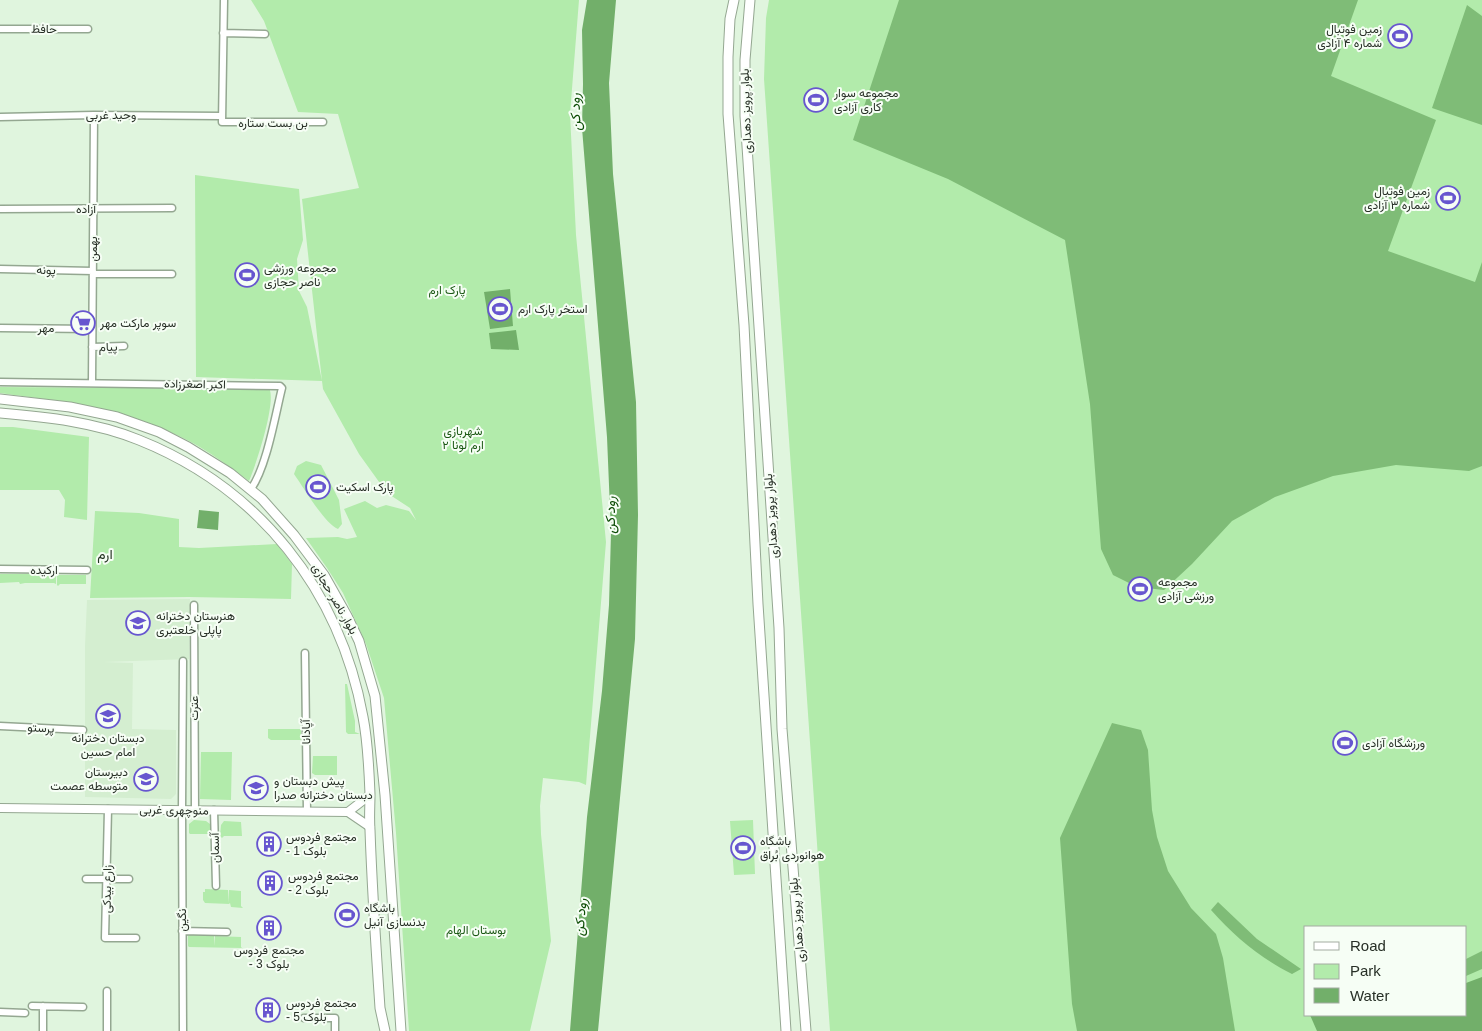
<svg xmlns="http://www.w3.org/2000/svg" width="1482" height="1031" font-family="Helvetica,Vazirmatn,sans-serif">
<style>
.built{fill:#d4eed0}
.green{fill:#b2ebab;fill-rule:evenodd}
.forest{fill:#7fbc77}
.water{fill:#72af6a}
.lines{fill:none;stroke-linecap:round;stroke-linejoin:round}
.minor-casing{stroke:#94a791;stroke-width:9}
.tertiary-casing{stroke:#94a791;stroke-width:10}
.secondary-casing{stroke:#94a791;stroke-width:11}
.minor{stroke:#fff;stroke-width:6}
.tertiary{stroke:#fff;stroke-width:8}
.secondary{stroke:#fff;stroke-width:9}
.labels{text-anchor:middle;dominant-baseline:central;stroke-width:4;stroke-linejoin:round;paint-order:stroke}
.street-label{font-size:12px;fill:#272f26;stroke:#f6fef5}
.poi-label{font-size:12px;fill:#272f26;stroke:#f6fef5;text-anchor:start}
.park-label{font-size:12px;fill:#1b5814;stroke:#f6fef5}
.water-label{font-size:14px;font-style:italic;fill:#0c4c05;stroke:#f6fef5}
.neighbourhood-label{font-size:14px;fill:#243422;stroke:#f6fef5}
</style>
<rect width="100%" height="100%" fill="#e0f5de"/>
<path class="built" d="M190,599L189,659L104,662L133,663L132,729L176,730V794L171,799L85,797V646L87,600Z"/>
<path class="green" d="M251,0H579L570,114L576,235L606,542L586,785L579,782L543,778L540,806L541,834L551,941L530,1031H409L396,833L384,698L366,644L343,593L327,568L306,538L338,537L347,539L357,537L344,509L365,501L377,508L386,505L409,511L416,520L410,508L387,493L359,454L323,389L322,381L196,377L195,175L299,189L303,240L297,259L299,291L307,307L322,381L302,199L359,188L338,114L298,112L264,21Z
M769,0H1482V1031H830L764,79L766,18ZM1306,927H1466V1015H1306Z
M0,387L133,388H269C277,401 256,465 249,481C230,467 210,452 189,441C128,409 66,402 0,393Z
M0,427H13L89,437L87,520L64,517L65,500L59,490H0Z
M306,461L321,465L339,500L342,524L338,529C324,523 304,488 294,474L297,466Z
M95,511L139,513L179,519V547L199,548L277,544L292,564L291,599L189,597L90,598Z
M0,574H56V584L54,583H25L20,584L19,582L0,583Z
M57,575H86V584H60L58,586L57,585Z
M345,684H347L355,721V732L360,734H348L346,732Z
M268,729H301V738L304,740H271L268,738Z
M201,752H232L231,800L200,799Z
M313,756H337V775H315L312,773Z
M194,820L206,821L210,824V832L212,834H190L189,833V824Z
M753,820L755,874L734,875L730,821Z
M224,821L241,822L242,836H224L222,838L220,836L221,825Z
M205,889L228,890L229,903V890L241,891V906L243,908L231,907L230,903H229L230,904L205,903L203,900V892H205Z
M190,933H214V946L215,936L241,937V947L242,948L189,947L188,946V936Z"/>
<path class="forest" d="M899,0H1358L1331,76L1436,120L1388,251L1475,282L1482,262V466L1469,471L1396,465L1333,476L1275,497L1232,521L1192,564L1164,590L1137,587L1113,575L1101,549L1090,404L1065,240L948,179L853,140Z
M1467,5L1482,16V125L1432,108Z
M1112,723L1141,730L1148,750L1152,810L1157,837L1168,871L1191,908L1216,934L1223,958L1235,1031H1077L1072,1004L1060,838Z
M1218,902L1257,939L1301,969L1292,974C1259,957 1236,938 1211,910Z
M1482,951V969L1466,976V959Z"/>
<path class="water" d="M587,0H616L609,83L613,174L636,402L638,515L635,639L598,1031H570L587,817L602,691L609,605L611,533L607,437L582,128L583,84L582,30Z
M510,289L513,326L490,329L484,292Z
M516,330L519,350L491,349L489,333Z
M199,510L219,512L218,530L197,528Z
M1482,977V1031H1317L1310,1015H1466V983Z"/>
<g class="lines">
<g class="minor-casing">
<path id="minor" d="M224,0L222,122H323
M0,29H88
M223,33L265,34
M0,117L94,115L221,116
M0,209L172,208
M0,269L93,271
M93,274H172
M0,328L92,329
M92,347L124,346
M0,382L280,386L282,388C275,416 267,466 251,489
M92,383L94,115
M0,569L87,570
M194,605L195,810
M305,653L307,811
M0,726L83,730
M108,809L105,938H136
M214,810L216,886
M86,879H129
M182,931L227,932
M107,991V1031
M32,1006L83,1007
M0,1012L25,1013
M304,1018H335V1031
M43,1031V1006
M183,1031L182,810L183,661"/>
</g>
<g class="tertiary-casing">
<path id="tertiary" d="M0,808L348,812
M348,812L370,795
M348,812L370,827"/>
</g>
<g class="secondary-casing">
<path id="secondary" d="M734,0L730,19L728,57V114L744,325L758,604L786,1031
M750,0L745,60V116L779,628L782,729L806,1031
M0,399L70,407L117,417L159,432L188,447L230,473L262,499L294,535L324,575L347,616L359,641L375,696L385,795L401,1031
M0,413C47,417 95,422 139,440C259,488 340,590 363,717C368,742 369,768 370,794C370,806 369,818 370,830C372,889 376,949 380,1008L385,1031"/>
</g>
<use href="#minor" class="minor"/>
<use href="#tertiary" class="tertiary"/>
<use href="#secondary" class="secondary"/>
</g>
<defs>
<g id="stadium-ring" transform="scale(1.25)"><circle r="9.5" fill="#f6fef5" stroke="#6756cf" stroke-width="1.5"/><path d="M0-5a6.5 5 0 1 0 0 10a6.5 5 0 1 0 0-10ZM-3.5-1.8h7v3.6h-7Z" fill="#6756cf"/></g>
<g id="supermarket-ring" transform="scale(1.25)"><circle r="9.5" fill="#f6fef5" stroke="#6756cf" stroke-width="1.5"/><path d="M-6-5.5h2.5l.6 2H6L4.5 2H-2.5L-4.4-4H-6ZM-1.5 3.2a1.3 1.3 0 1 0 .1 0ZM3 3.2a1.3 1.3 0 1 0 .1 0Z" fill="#6756cf"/></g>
<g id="school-ring" transform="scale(1.25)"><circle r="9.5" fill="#f6fef5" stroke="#6756cf" stroke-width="1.5"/><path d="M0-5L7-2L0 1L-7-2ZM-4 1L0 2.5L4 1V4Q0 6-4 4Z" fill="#6756cf"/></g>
<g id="building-ring" transform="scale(1.25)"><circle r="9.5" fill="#f6fef5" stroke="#6756cf" stroke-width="1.5"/><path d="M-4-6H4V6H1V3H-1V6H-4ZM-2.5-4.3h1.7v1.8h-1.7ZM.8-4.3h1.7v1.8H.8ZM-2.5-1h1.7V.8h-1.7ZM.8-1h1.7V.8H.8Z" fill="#6756cf"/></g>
</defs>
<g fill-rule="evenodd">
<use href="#stadium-ring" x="1400" y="36"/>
<use href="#stadium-ring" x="816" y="100"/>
<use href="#stadium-ring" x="1448" y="198"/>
<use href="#stadium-ring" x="247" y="275"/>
<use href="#stadium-ring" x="500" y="309"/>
<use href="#supermarket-ring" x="83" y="323"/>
<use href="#stadium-ring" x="318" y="487"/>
<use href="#stadium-ring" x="1140" y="589"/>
<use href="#school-ring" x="138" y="623"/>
<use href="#school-ring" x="108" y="716"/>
<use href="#stadium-ring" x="1345" y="743"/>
<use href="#school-ring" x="146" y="779"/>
<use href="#school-ring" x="256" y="788"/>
<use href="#building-ring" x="269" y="844"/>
<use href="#stadium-ring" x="743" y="848"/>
<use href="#building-ring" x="270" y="883"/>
<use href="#stadium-ring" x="347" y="915"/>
<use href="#building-ring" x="269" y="928"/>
<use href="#building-ring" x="268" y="1010"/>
</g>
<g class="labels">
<g class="street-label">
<text transform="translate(44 29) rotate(1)">حافظ</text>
<text transform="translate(746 111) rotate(-92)">بلوار پرویز دهداری</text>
<text x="111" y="115">وحید غربی</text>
<text x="273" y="123">بن بست ستاره</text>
<text x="86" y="209">آزاده</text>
<text transform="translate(93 249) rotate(-90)">بهمن</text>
<text transform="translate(46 270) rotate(1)">پونه</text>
<text x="46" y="328">مهر</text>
<text transform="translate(108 347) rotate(-2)">پیام</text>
<text transform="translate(195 384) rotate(1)">اکبر اصغرزاده</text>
<text transform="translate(771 516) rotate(-94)">بلوار پرویز دهداری</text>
<text x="44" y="570">ارکیده</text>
<text transform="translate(335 599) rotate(60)">بلوار ناصر حجازی</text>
<text transform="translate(194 708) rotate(-90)">عترت</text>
<text transform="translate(41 728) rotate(3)">پرستو</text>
<text transform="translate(306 732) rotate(-91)">آپادانا</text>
<text transform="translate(174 810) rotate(1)">منوچهری غربی</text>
<text transform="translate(215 848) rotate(-91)">آسمان</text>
<text transform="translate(107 889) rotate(-89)">زارع بیدکی</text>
<text transform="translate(182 920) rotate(-90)">نگین</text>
<text transform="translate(797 920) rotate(-95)">بلوار پرویز دهداری</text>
</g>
<g class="poi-label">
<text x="1382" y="29" text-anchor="end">زمین فوتبال<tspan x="1382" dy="14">شماره ۴ آزادی</tspan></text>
<text x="834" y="93">مجموعه سوار<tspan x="834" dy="14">کاری آزادی</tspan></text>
<text x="1430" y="191" text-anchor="end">زمین فوتبال<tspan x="1430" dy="14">شماره ۳ آزادی</tspan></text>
<text x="264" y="268">مجموعه ورزشی<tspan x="264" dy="14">ناصر حجازی</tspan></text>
<text x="518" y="309">استخر پارک ارم</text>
<text x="100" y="323">سوپر مارکت مهر</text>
<text x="336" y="487">پارک اسکیت</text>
<text x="1158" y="582">مجموعه<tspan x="1158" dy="14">ورزشی آزادی</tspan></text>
<text x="156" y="616">هنرستان دخترانه<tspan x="156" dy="14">پاپلی خلعتبری</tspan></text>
<text x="108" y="738" text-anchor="middle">دبستان دخترانه<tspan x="108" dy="14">امام حسین</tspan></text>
<text x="1362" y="743">ورزشگاه آزادی</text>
<text x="128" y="772" text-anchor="end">دبیرستان<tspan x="128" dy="14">متوسطه عصمت</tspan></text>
<text x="274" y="781">پیش دبستان و<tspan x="274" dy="14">دبستان دخترانه صدرا</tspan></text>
<text x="286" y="837">مجتمع فردوس<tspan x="286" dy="14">- بلوک 1</tspan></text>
<text x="760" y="841">باشگاه<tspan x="760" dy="14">هوانوردی بُراق</tspan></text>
<text x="288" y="876">مجتمع فردوس<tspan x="288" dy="14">- بلوک 2</tspan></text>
<text x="364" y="908">باشگاه<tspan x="364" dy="14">بدنسازی آنیل</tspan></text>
<text x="269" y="950" text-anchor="middle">مجتمع فردوس<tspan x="269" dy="14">- بلوک 3</tspan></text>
<text x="286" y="1003">مجتمع فردوس<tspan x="286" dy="14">- بلوک 5</tspan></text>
</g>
<g class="park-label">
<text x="447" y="290">پارک ارم</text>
<text x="463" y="431">شهربازی<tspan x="463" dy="14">ارم لونا ۲</tspan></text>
<text x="476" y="930">بوستان الهام</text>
</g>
<g class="water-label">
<text transform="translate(575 112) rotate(-92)">رود کن</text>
<text transform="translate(610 515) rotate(-90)">رود کن</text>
<text transform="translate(580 917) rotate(-85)">رود کن</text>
</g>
<g class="neighbourhood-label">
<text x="105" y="554">ارم</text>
</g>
</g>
<rect x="1304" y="926" width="162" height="90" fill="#f6fef5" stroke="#a3aba2"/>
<rect x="1314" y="942" width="25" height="8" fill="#ffffff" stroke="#a3aba2"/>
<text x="1350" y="951" font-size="15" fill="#272f26">Road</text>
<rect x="1314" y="964" width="25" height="15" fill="#b2ebab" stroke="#a3aba2"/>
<text x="1350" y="976" font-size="15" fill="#272f26">Park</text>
<rect x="1314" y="988" width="25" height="15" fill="#72af6a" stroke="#a3aba2"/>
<text x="1350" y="1001" font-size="15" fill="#272f26">Water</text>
</svg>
